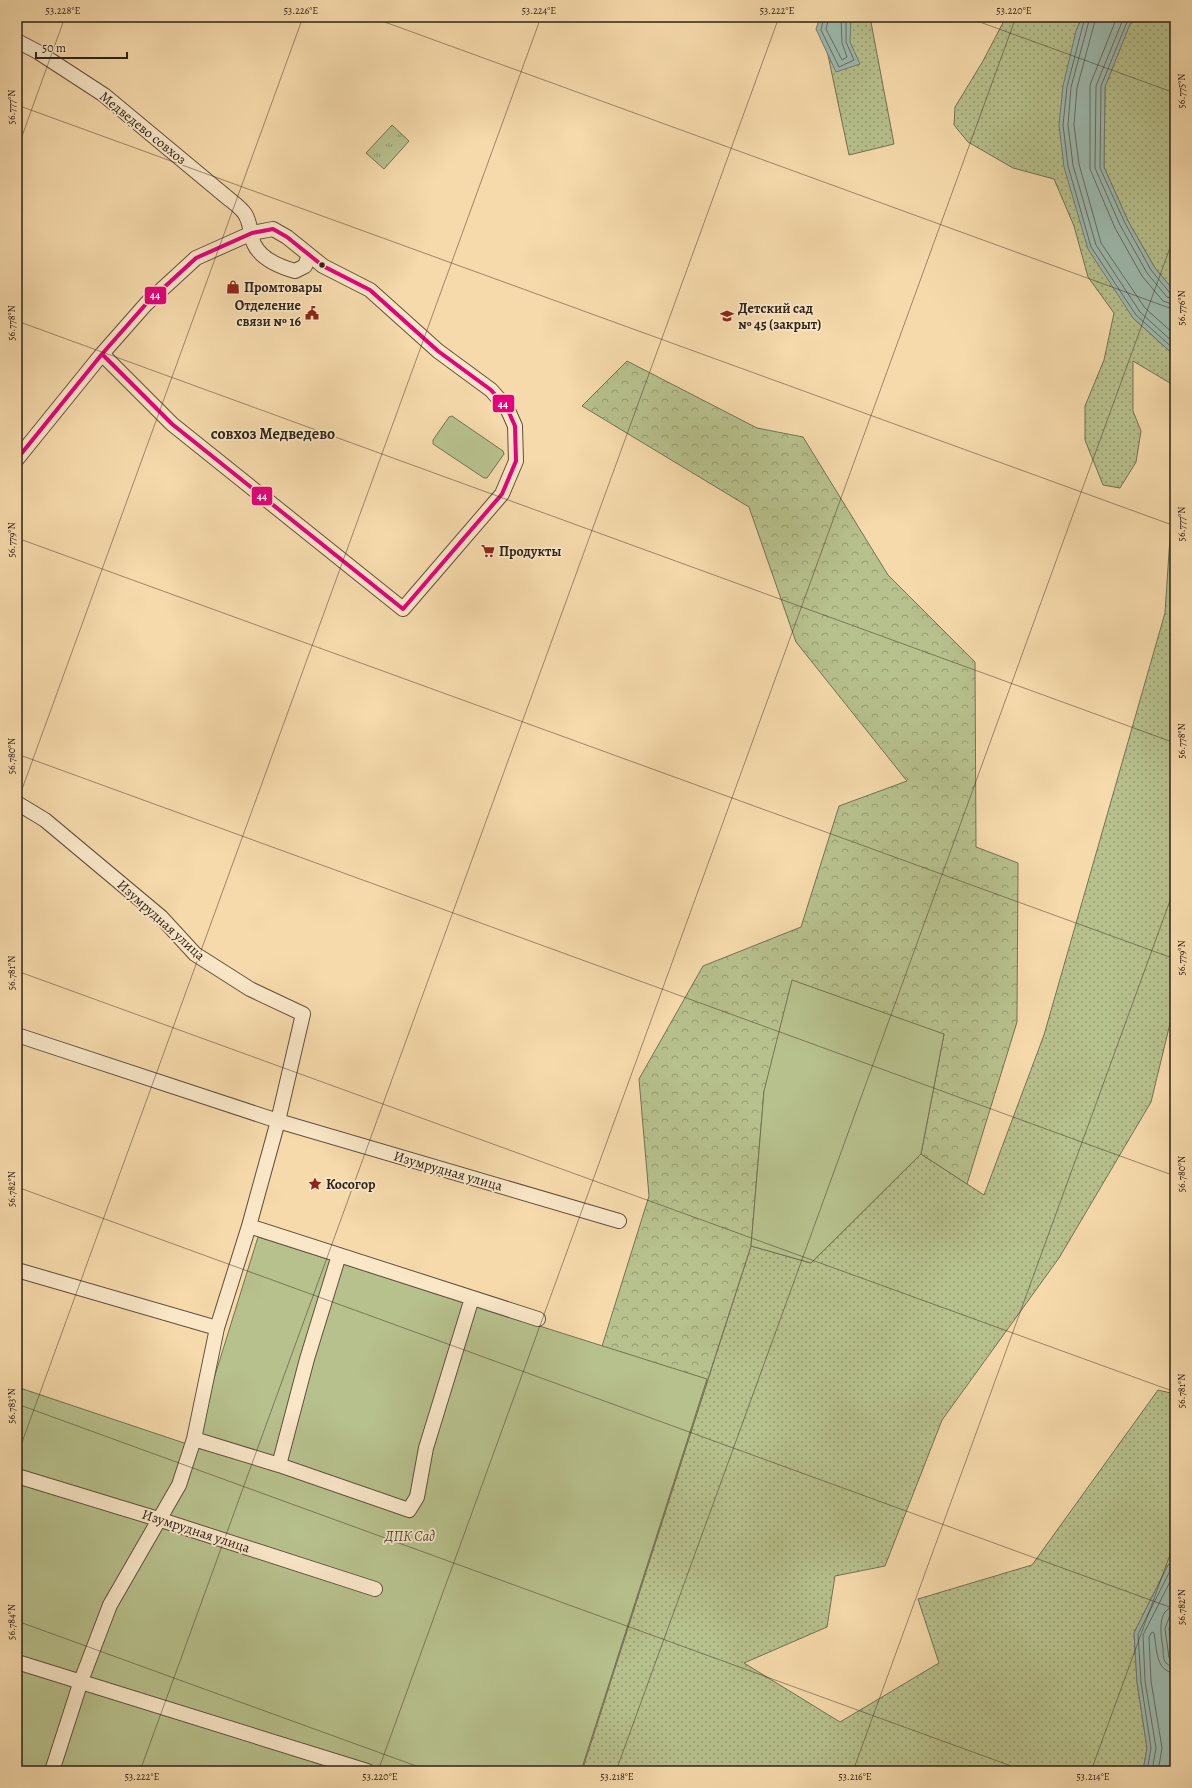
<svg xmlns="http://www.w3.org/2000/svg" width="1192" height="1788" font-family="Alegreya,serif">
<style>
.grass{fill:url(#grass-dots);stroke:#747253}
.forest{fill:url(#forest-crowns);stroke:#747253}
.park{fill:url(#park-tufts);stroke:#747253}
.garden{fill:#b7c18d;stroke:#747253}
.water{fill:#9dbaaf;stroke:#717d73}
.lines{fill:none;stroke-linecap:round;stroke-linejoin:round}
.shore{stroke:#666e64;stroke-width:1}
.minor-casing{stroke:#62503e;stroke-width:16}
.minor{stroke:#f9e7c8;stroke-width:14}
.bus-1-casing{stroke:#f9e7c8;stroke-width:7}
.bus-1{stroke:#e5007d;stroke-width:4}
.ticks{fill:none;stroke:#302219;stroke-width:1;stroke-opacity:0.45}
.bus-dot{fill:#302219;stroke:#f9e7c8;stroke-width:1.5}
.labels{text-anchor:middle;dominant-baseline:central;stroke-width:3.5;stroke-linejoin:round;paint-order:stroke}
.street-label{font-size:14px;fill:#302219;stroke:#f9e7c8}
.poi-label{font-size:14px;font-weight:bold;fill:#302219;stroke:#f9e7c8;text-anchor:start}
.park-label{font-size:14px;font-style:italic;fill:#524a36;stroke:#f9e7c8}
.quarter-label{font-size:16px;font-weight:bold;fill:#302219;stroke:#f9e7c8}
.line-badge{stroke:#f9e7c8;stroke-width:1.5}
.badge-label{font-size:11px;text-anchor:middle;font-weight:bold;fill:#fff}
.neatline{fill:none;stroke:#302219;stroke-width:1.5}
.ticks-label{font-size:10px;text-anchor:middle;fill:#302219}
</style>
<defs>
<pattern id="grass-dots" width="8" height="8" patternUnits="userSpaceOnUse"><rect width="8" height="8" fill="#b7c18d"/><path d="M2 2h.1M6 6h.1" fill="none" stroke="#959c72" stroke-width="1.8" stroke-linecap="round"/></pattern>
<pattern id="forest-crowns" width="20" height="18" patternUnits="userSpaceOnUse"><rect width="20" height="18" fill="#b7c18d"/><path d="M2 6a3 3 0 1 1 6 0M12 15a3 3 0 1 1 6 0" fill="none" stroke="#959c72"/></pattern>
<pattern id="park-tufts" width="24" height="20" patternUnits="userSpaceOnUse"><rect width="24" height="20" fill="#b7c18d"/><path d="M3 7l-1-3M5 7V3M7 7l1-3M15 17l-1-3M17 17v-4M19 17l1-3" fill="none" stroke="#959c72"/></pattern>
</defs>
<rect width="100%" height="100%" fill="#f6daab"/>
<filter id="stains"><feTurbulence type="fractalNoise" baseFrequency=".005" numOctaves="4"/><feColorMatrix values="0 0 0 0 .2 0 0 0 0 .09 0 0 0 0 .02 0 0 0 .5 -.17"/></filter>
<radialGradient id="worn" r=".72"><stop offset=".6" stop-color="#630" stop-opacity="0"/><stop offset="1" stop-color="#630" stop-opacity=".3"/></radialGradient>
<path class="grass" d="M820,17H870L894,144L849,155Z
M1006,17H1082L1076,31L1133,318L1175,356V386L1133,361V411L1141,431L1136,462L1120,488L1103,485L1085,440V406L1104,360L1114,313L1088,277L1074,226L1054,179L1013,168L968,142L954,125L955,107L983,61Z
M1141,17H1175V292L1155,268L1128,221L1104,167L1105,87L1130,23Z
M1175,461V1003L1151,1102L1059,1258L942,1420L885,1566L835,1576L827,1627L744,1663L840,1722L939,1663L918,1599L1032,1565L1158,1390L1175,1394V1561L1168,1565L1134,1633L1137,1682L1147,1748L1143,1771H582L751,1246L811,1263L921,1154L984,1195L1044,1035L1165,613Z
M1175,1611V1671L1169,1629Z"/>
<path class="forest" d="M627,361L757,428L803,437L888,575L975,662L976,847L1018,863L1017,1022L967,1184L921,1154L944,1034L764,1091L751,1246L581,1771L593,1375L649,1196L639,1079L703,966L801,927L839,806L907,781L796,642L749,507L582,406Z"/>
<path class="park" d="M392,125L409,141L384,169L366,153Z"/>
<path class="garden" d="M452,416L503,451L504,454L487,478H484L433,444V440L449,417Z
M792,980L944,1034L921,1154L811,1263L751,1246L764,1091Z
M258,1237L707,1379L581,1771H17V1387L193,1446Z"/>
<path class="water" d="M820,17H851L850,42L860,64L836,72L816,29Z
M1082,17H1141L1130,24L1105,87L1104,167L1128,221L1155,268L1175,292V356L1133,318L1088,249L1064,167L1059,125L1063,86L1076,31Z
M1175,1561V1611L1169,1629L1175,1671V1771H1143L1147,1748L1137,1682L1134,1633L1168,1565Z"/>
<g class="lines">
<path class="shore" d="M824,17L821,30L839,67L854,60L846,42V17
M829,17L826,29L842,60L847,57L842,43L841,17
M1085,17L1067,87L1063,125L1068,166L1091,247L1136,315L1175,350
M1090,17L1071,87L1068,125L1073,165L1096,245L1140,312L1175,344
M1096,17L1077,88L1074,125L1079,164L1101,243L1145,308L1175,335
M1117,17L1090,85V169L1115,228L1142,276L1163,301L1175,305
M1124,17L1096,86L1095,168L1120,225L1147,273L1167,297L1175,299
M1133,17L1127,22L1101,86L1100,168L1125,223L1151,270L1170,293L1175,294
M1175,1607C1156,1608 1161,1636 1163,1648C1163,1653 1163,1659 1166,1663C1169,1666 1172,1666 1175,1667
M1175,1612L1170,1615L1165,1629L1169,1658L1172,1661L1175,1662
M1147,1771L1151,1748L1141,1682L1138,1634L1171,1569L1175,1566
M1152,1771L1156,1748L1145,1681L1143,1635L1175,1572
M1158,1771L1162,1748L1151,1681L1149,1637L1152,1632L1154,1633C1157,1648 1155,1672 1175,1673"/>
<g class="minor-casing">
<path id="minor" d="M17,41L38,52L104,95L229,199C234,203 241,208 245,214C251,223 250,235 254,244C261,259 281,267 295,271L305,266L309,255
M17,459L102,354L146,304L196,258L252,233L273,229L287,237L323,266L370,290L438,351L491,390L507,408L515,426L516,461L502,494L403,609L172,424L102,354
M17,803L45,820L161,917L195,954L250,989L303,1014L278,1121L249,1226L217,1328L17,1270
M17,1035L278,1121L619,1221
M249,1226L538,1319
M194,1439L279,1465L409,1510L417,1497L426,1448L472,1298
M279,1465L307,1359L339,1255
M17,1476L158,1519L375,1589
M17,1662L367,1771
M52,1771L81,1681L110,1605L179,1485L194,1439L217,1328"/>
</g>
<use href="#minor" class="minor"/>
<g class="bus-1-casing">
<path id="bus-1" d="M17,459L102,354L146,304L196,258L252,233L273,229L287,237L323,266L370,290L438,351L491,390L507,408L515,426L516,461L502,494L403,609L172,424L102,354"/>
</g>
<use href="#bus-1" class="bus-1"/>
</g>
<path class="ticks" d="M371,17L1175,310M966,17L1175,93M17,105L1175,526M17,150L65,17M17,321L1175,743M17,538L1175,959M17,754L1175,1176M17,803L303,17M17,971L1175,1392M17,1187L1175,1609M17,1404L1025,1771M17,1456L541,17M17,1621L430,1771M140,1771L779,17M378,1771L1016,17M616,1771L1175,234M853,1771L1175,887M1091,1771L1175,1541"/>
<defs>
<g id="shop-bare" transform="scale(1.08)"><path d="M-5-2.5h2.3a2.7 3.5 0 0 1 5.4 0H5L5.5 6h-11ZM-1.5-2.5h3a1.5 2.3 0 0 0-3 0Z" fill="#8f2418" stroke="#f9e7c8" stroke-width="2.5" paint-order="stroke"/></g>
<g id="civic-bare" transform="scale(1.08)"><path d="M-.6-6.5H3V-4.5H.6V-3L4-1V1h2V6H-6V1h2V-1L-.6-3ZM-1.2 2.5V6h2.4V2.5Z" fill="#8f2418" stroke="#f9e7c8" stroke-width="2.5" paint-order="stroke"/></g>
<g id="school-bare" transform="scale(1.08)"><path d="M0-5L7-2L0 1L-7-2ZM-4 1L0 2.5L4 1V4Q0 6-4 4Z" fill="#8f2418" stroke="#f9e7c8" stroke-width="2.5" paint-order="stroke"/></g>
<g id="supermarket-bare" transform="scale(1.08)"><path d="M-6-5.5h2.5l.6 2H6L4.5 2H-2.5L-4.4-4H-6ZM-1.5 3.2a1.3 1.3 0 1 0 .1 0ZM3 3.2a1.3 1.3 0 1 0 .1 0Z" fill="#8f2418" stroke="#f9e7c8" stroke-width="2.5" paint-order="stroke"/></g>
<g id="sight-bare" transform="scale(1.08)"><path d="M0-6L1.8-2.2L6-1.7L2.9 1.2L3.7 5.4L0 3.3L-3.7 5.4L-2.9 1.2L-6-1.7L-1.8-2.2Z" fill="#8f2418" stroke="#f9e7c8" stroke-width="2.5" paint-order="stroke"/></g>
</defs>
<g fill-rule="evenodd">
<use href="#shop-bare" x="233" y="287"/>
<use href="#civic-bare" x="312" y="313"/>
<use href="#school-bare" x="727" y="316"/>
<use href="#supermarket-bare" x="488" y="551"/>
<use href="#sight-bare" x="315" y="1184"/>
</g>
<circle class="bus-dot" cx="322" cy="265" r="3.5"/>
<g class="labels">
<g class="street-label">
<text transform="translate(143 128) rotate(39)">Медведево совхоз</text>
<text transform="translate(161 920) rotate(42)">Изумрудная улица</text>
<text transform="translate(448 1171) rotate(16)">Изумрудная улица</text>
<text transform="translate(196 1531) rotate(18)">Изумрудная улица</text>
</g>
<g class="poi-label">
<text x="244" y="287">Промтовары</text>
<text x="301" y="305" text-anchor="end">Отделение<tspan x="301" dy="16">связи № 16</tspan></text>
<text x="738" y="308">Детский сад<tspan x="738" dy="16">№ 45 (закрыт)</tspan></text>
<text x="499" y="551">Продукты</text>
<text x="326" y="1184">Косогор</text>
</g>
<g class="park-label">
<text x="410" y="1536">ДПК Сад</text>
</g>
<g class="quarter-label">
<text x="273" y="434">совхоз Медведево</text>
</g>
</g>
<g class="line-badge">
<rect x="144" y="286" width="23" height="19" rx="4" fill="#e5007d"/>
<rect x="492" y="394" width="23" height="19" rx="4" fill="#e5007d"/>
<rect x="251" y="486" width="22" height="20" rx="4" fill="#e5007d"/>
</g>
<g class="badge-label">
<text x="155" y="299">44</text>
<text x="503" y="408">44</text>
<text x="262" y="500">44</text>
</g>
<rect width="1192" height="1788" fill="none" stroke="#f6daab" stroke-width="44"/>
<path d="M36 52v6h91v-6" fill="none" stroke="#302219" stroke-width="2"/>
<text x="42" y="52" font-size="12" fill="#302219" stroke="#f9e7c8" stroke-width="3" paint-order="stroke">50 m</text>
<rect x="22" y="22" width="1148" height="1744" class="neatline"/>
<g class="ticks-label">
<text x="63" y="14">53.228°E</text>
<text x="301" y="14">53.226°E</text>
<text x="539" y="14">53.224°E</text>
<text x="777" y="14">53.222°E</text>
<text x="1014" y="14">53.220°E</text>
<text transform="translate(1181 91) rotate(-90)" y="4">56.775°N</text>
<text transform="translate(11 107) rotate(-90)" y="4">56.777°N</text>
<text transform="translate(1181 308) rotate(-90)" y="4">56.776°N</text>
<text transform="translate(11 323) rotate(-90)" y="4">56.778°N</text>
<text transform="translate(1181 524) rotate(-90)" y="4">56.777°N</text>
<text transform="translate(11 540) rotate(-90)" y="4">56.779°N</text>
<text transform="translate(1181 741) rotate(-90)" y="4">56.778°N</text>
<text transform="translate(11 756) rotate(-90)" y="4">56.780°N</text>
<text transform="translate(1181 958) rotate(-90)" y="4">56.779°N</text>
<text transform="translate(11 973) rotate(-90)" y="4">56.781°N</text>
<text transform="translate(1181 1174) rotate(-90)" y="4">56.780°N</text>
<text transform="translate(11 1189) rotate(-90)" y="4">56.782°N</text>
<text transform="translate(1181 1391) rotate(-90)" y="4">56.781°N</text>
<text transform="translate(11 1406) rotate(-90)" y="4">56.783°N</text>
<text transform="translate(1181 1607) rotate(-90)" y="4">56.782°N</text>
<text transform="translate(11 1622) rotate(-90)" y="4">56.784°N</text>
<text x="142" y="1780">53.222°E</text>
<text x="380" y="1780">53.220°E</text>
<text x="617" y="1780">53.218°E</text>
<text x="855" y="1780">53.216°E</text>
<text x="1093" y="1780">53.214°E</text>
</g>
<rect width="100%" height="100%" filter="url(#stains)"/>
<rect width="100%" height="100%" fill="url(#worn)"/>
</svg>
